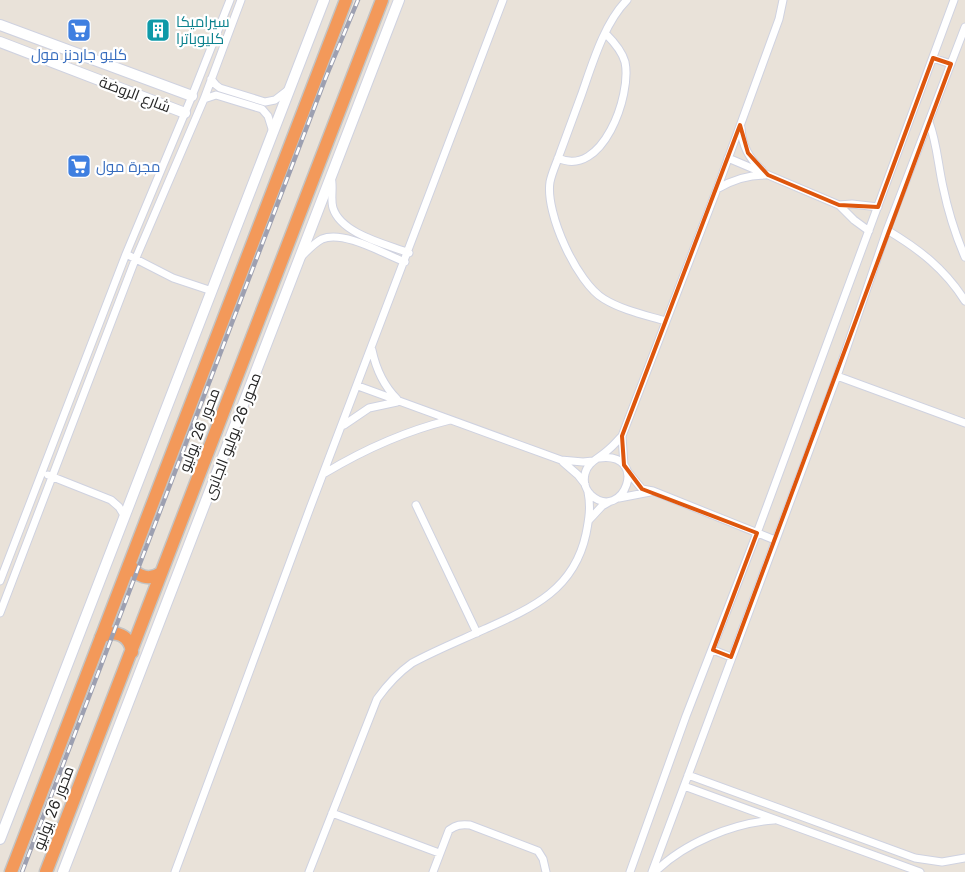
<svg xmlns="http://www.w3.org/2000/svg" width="965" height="872" font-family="Inter,Cairo,sans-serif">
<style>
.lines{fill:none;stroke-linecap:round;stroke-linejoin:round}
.street-casing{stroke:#cfd2e0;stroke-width:9}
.secondary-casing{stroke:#cfd2e0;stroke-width:12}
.highway-casing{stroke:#c3c3c3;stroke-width:15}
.street{stroke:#fff;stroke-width:7}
.secondary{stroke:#fff;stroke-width:10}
.highway{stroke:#f3995a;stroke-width:12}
.rail-casing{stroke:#9da0b1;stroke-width:4.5}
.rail{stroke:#fff;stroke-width:2.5;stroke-dasharray:8;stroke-linecap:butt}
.marked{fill:none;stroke:#de560d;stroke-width:4;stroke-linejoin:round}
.labels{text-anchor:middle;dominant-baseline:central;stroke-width:4.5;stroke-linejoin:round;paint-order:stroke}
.culture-label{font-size:15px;fill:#0d838f;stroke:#fff;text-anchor:start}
.shop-label{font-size:15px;fill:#366cbe;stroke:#fff}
.street-label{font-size:15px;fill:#272727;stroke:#fff}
</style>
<rect width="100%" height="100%" fill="#e9e2d9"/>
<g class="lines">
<g class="street-casing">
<path id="street" d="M627,0C604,23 592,65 581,96C574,115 567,134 560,153C557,162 552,172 550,182C545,213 577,283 604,299C622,310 645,315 665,321
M933,58L951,64
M211,79L216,85L220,88L265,102L275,100L288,90
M204,99L216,95L262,109L268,116L273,132
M929,122C937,143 938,165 943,187C948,211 955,234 965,257
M741,128C742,145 749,159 762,170
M558,158C602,179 632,95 625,62C622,51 614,42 606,34
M728,158L839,205L854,220L869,231
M331,177C334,187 330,198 333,208C341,234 386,244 409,253
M717,189C732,180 747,175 765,175
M839,205L852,204L878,207
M887,230C919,249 945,269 965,301
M126,254L173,278L212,291
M301,257C307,251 314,243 322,239C344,230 384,254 405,262
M372,350C376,369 383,385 397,399
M837,376L965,423
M358,386L561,460L583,462L593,461
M344,425L369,408L397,402
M622,436L624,465
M599,458C651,451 623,524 591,495C586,490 583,482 585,474C587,462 600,458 608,450C613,446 617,441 622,436L717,189L779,19L783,0
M563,462L578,475L585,484
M628,472L642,489L653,491L775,540
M325,473C365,449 405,431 450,420
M48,475L111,500L119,507L125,517
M619,498L650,492
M416,505L477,633
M589,520L602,506L609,502
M0,581L126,254L192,96L230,0
M0,613L135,260L204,99L241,0
M713,650L731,657
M688,775L915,858L942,862L965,858
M684,786L920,872
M332,813L439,853
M175,872L310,508L503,0
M309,872L377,699C387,685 398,673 412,663C436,650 461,640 485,629C532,608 574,590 586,534C589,519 591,507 588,492
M433,872L449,830C456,825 461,824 470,825L538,851L543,859L546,872
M630,872L686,716L757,533L954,0
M652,872L837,376L887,230L965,27
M655,872C684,843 733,823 774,820"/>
</g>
<g class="secondary-casing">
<path id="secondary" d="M0,25L192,96
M0,42L185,113
M0,839L324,0
M63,872L399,0"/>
</g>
<g class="highway-casing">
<path id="highway" d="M130,564C136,577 149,581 161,573
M101,637C115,629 130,635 132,652
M11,872L346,0
M46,872L382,0"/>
</g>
<use href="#street" class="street"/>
<use href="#secondary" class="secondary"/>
<use href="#highway" class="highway"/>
<g class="rail-casing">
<path id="rail" d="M22,872L326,77L358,0"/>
</g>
<use href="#rail" class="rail"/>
</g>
<path class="marked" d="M933,58L951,64L731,657L713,650L757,533L642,489L624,465L622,436L740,125L748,153L768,175L839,205L878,207Z"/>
<defs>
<g id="supermarket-square" transform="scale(1.25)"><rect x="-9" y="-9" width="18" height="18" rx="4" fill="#3f7fe0" stroke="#fff"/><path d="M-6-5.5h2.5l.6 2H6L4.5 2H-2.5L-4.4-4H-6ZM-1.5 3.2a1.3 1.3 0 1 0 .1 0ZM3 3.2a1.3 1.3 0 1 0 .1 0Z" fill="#fff"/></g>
<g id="building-square" transform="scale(1.25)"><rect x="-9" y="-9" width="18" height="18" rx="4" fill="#0f9aa8" stroke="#fff"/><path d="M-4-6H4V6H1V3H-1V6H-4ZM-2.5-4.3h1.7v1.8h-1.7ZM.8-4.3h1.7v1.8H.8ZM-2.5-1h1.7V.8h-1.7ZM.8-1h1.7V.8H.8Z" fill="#fff"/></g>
</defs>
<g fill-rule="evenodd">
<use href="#supermarket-square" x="79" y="30"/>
<use href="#building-square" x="158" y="30"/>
<use href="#supermarket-square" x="79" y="166"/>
</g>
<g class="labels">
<g class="culture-label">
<text x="176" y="21">سيراميكا<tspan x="176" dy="17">كليوباترا</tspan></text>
</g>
<g class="shop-label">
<text x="79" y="54">كليو جاردنز مول</text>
<text x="96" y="166" text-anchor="start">مجرة مول</text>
</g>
<g class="street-label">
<text transform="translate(135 94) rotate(21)">شارع الروضة</text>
<text transform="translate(199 430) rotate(-69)">محور 26 يوليو</text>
<text transform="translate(232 436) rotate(-69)">محور 26 يوليو الجانبى</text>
<text transform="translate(53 808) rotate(-69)">محور 26 يوليو</text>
</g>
</g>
</svg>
